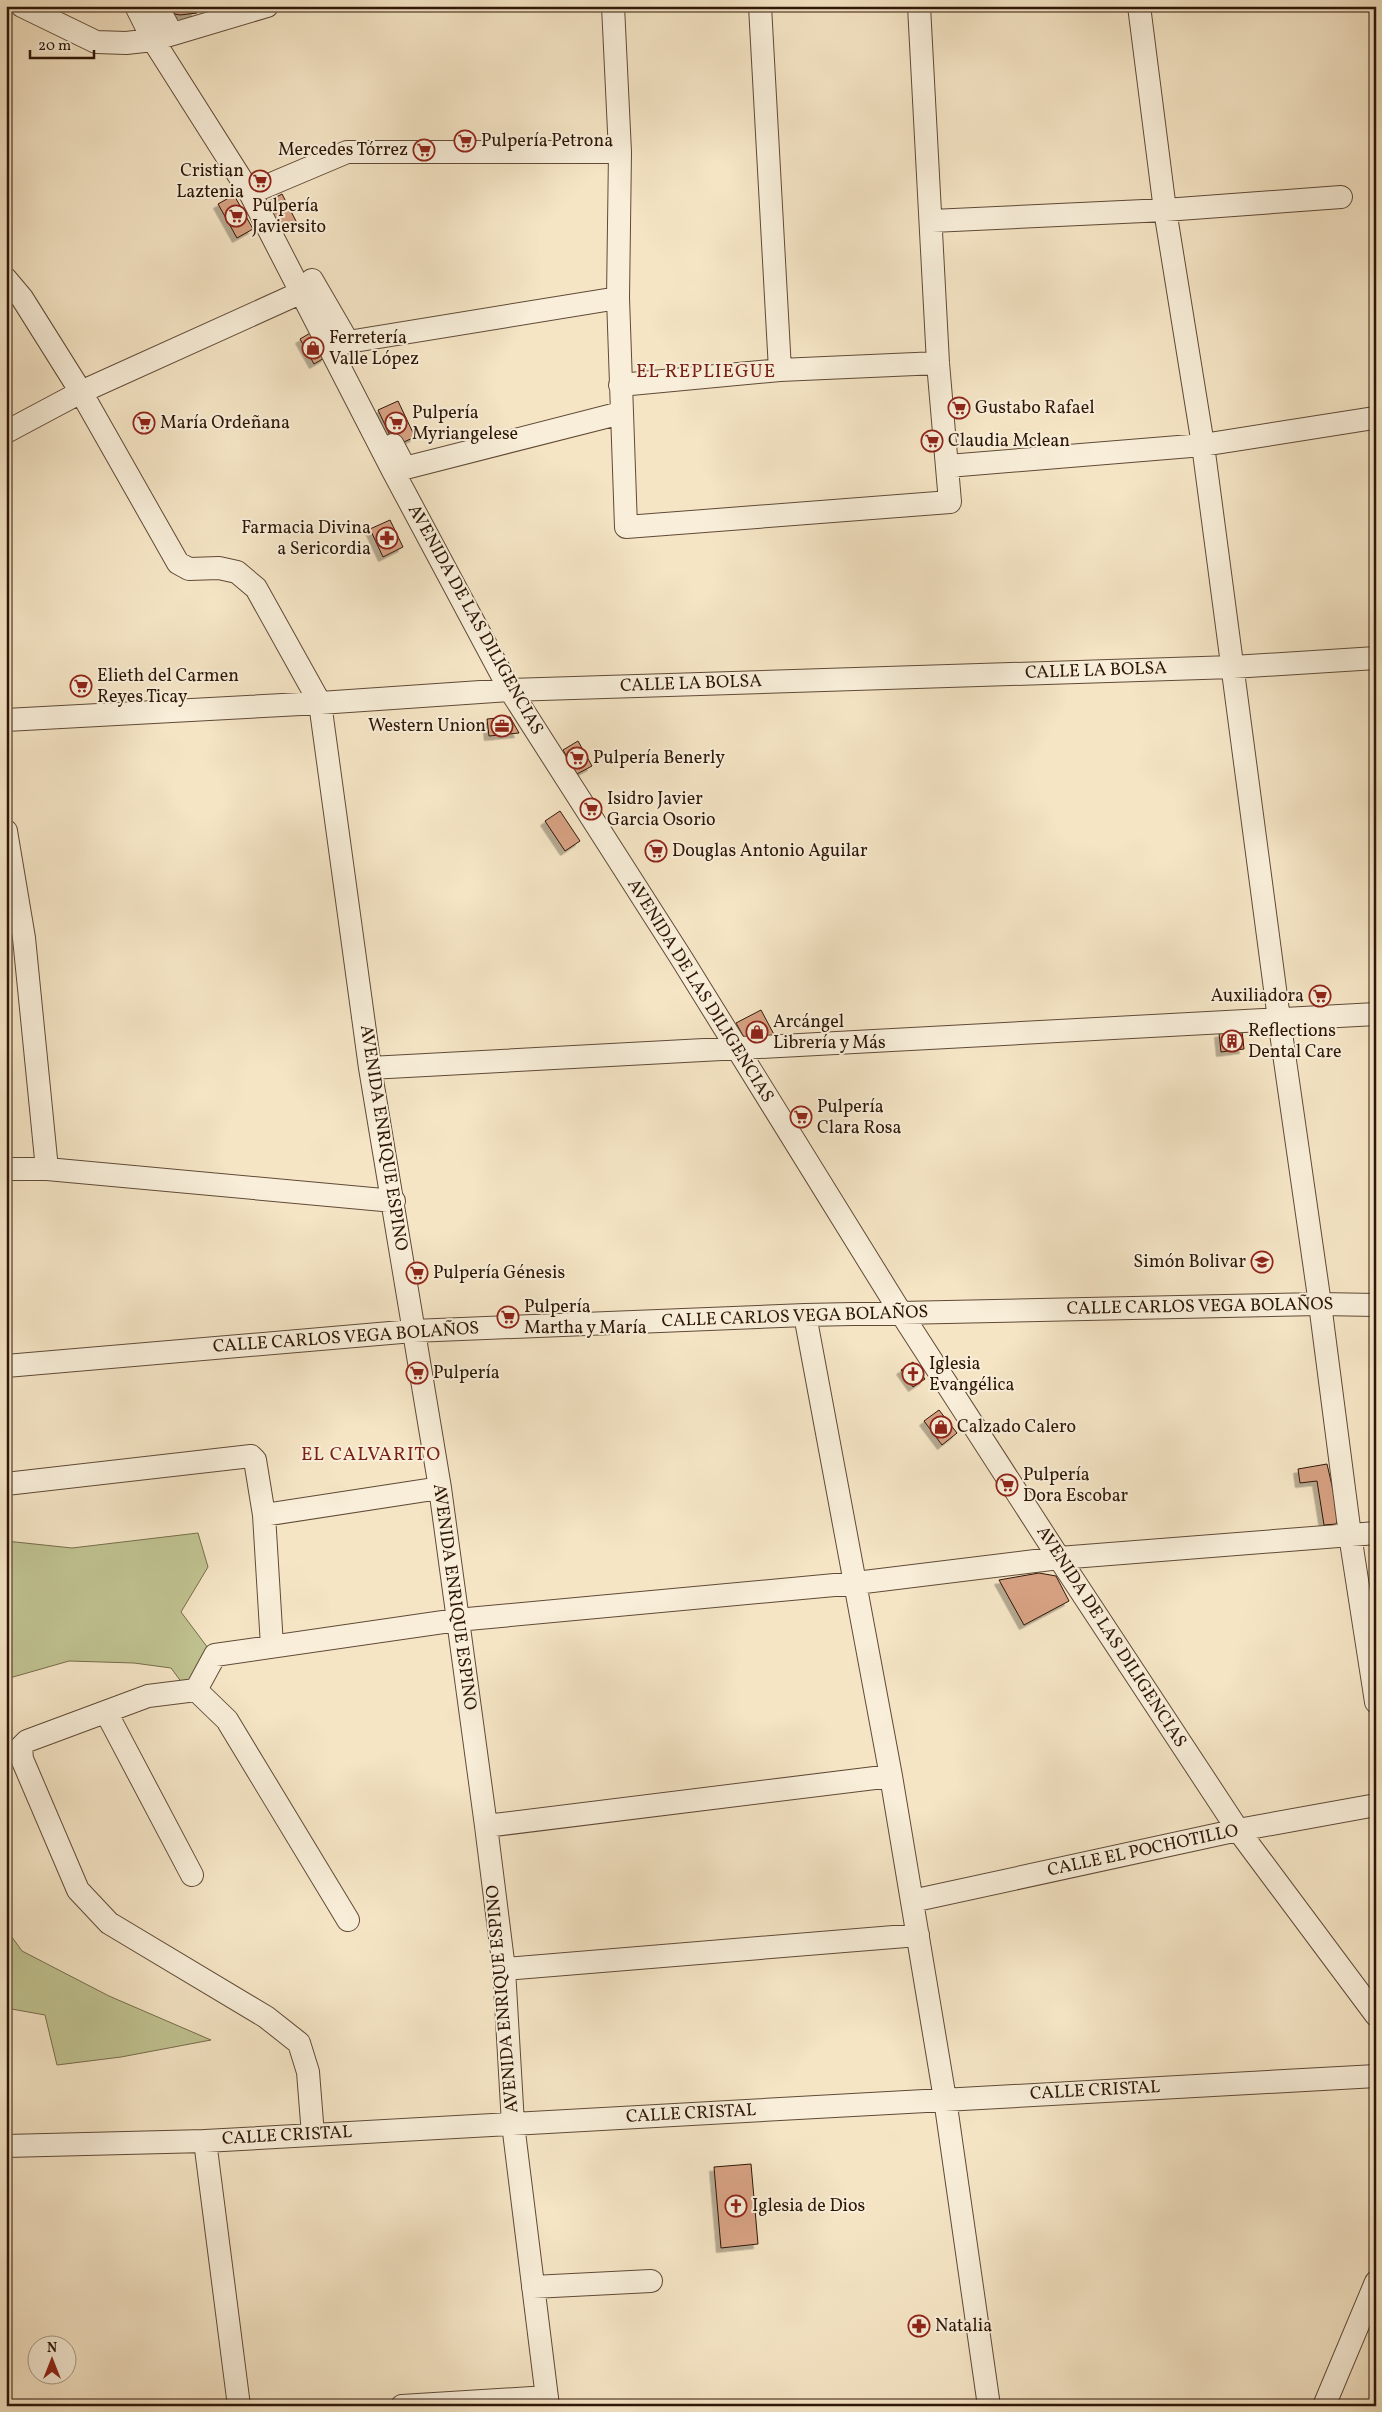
<svg xmlns="http://www.w3.org/2000/svg" width="1382" height="2412" font-family="Vollkorn,serif">
<style>
.green{fill:#c0c391;stroke:#776d4c}
.building{fill:#d7a283;stroke:#2e1708;filter:url(#shadow)}
.lines{fill:none;stroke-linecap:round;stroke-linejoin:round}
.minor-casing{stroke:#604a37;stroke-width:24}
.minor{stroke:#f8eed9;stroke-width:22}
.labels{text-anchor:middle;dominant-baseline:central;stroke-width:4;stroke-linejoin:round;paint-order:stroke}
.poi-label{font-size:18px;fill:#2e1708;stroke:#f8eed9;text-anchor:start}
.street-label{font-size:18px;fill:#2e1708;stroke:#f8eed9}
.neighbourhood-label{font-size:19px;letter-spacing:1px;fill:#7a1f14;stroke:#f8eed9}
</style>
<defs>
<filter id="shadow"><feDropShadow dx="-4.5" dy="4.5" stdDeviation="0" flood-color="#0004"/></filter>
</defs>
<rect width="100%" height="100%" fill="#f5e5c5"/>
<filter id="stains"><feTurbulence type="fractalNoise" baseFrequency=".004" numOctaves="4"/><feColorMatrix values="0 0 0 0 .2 0 0 0 0 .09 0 0 0 0 .02 0 0 0 .5 -.17"/></filter>
<radialGradient id="worn" r=".72"><stop offset=".6" stop-color="#630" stop-opacity="0"/><stop offset="1" stop-color="#630" stop-opacity=".3"/></radialGradient>
<path class="green" d="M198,1533L208,1567L181,1612L211,1652L185,1687L171,1668L134,1663L69,1661L6,1679V1541L72,1548Z
M6,1929L22,1951L109,1996L211,2040L121,2057L57,2065L45,2015L6,2008Z"/>
<path class="building" d="M167,6H194L197,13L180,15L170,13Z
M282,194L297,223L280,231L265,203Z
M234,195L253,229L237,238L218,204Z
M312,332L326,357L314,364L300,339Z
M398,401L415,437L395,446L378,410Z
M390,520L403,547L383,557L370,529Z
M510,717L519,733L489,736L487,719Z
M578,741L592,766L577,774L563,750Z
M560,811L580,841L565,851L545,821Z
M761,1010L778,1042L746,1041L736,1023Z
M1242,1031L1244,1049L1221,1052L1219,1033Z
M913,1362L925,1379L913,1387L901,1370Z
M939,1410L957,1433L942,1445L924,1421Z
M1327,1464L1339,1516L1336,1524L1324,1525L1317,1481L1300,1483L1298,1469Z
M1039,1573L1056,1576L1069,1601L1024,1625L999,1580Z
M751,2164L758,2244L721,2248L714,2167Z"/>
<g class="lines">
<g class="minor-casing">
<path id="minor" d="M22,6L96,42L126,43L153,40L267,6
M136,6L153,40L250,193L393,471L510,690L680,956L901,1313L1059,1558L1238,1830L1376,2015
M157,6L172,34
M613,6L620,152L618,298L626,527L950,502L938,363L919,6
M760,6L780,370
M1139,6L1165,210L1203,445L1279,1019L1320,1304L1350,1535L1376,1702
M250,193L347,152H620
M932,221L1165,210L1341,197
M6,279L22,298L81,392L178,563L189,569L219,568L237,572L256,588L320,703L370,1068L440,1488L486,1826L504,1969L513,2124L548,2406
M312,280L348,342
M331,348L348,342L618,298
M620,385L780,370L938,363
M6,432L81,392L302,292
M393,445L405,468L621,413
M948,466L1203,445L1374,418
M6,720L320,703L510,690L1233,667L1376,658
M6,831L24,938L47,1169
M370,1068L1376,1014
M6,1169H47L394,1201
M805,1315L891,1776L945,2099L989,2406
M6,1366L413,1331L805,1315L1320,1304L1376,1305
M6,1484L251,1456L255,1460L264,1515L272,1646
M264,1515L440,1488
M196,1690L227,1720L348,1920
M106,1712L192,1875
M486,1826L891,1776
M912,1901L1238,1830L1376,1805
M504,1969L918,1935
M313,2135L308,2072L299,2043L266,2017L109,1923L78,1890L22,1759L21,1747L27,1741L148,1696L196,1690L215,1655L457,1620L856,1583L1059,1558L1376,1533
M205,2141L239,2406
M6,2146L205,2141L1376,2076
M533,2287L651,2281
M402,2406L547,2397
M1324,2406L1376,2282"/>
</g>
<use href="#minor" class="minor"/>
</g>
<defs>
<g id="supermarket-ring" transform="scale(1.125)"><circle r="9.5" fill="#f8eed9" stroke="#8f2418" stroke-width="1.5"/><path d="M-6-5.5h2.5l.6 2H6L4.5 2H-2.5L-4.4-4H-6ZM-1.5 3.2a1.3 1.3 0 1 0 .1 0ZM3 3.2a1.3 1.3 0 1 0 .1 0Z" fill="#8f2418"/></g>
<g id="shop-ring" transform="scale(1.125)"><circle r="9.5" fill="#f8eed9" stroke="#8f2418" stroke-width="1.5"/><path d="M-5-2.5h2.3a2.7 3.5 0 0 1 5.4 0H5L5.5 6h-11ZM-1.5-2.5h3a1.5 2.3 0 0 0-3 0Z" fill="#8f2418"/></g>
<g id="pharmacy-ring" transform="scale(1.125)"><circle r="9.5" fill="#f8eed9" stroke="#8f2418" stroke-width="1.5"/><path d="M-2-6h4v4h4v4h-4v4h-4v-4h-4v-4h4Z" fill="#8f2418"/></g>
<g id="office-ring" transform="scale(1.125)"><circle r="9.5" fill="#f8eed9" stroke="#8f2418" stroke-width="1.5"/><path d="M-6-3h4V-5.5h4V-3h4V5H-6ZM-1-4.5V-3h2v-1.5ZM-6 0V1H6V0Z" fill="#8f2418"/></g>
<g id="building-ring" transform="scale(1.125)"><circle r="9.5" fill="#f8eed9" stroke="#8f2418" stroke-width="1.5"/><path d="M-4-6H4V6H1V3H-1V6H-4ZM-2.5-4.3h1.7v1.8h-1.7ZM.8-4.3h1.7v1.8H.8ZM-2.5-1h1.7V.8h-1.7ZM.8-1h1.7V.8H.8Z" fill="#8f2418"/></g>
<g id="school-ring" transform="scale(1.125)"><circle r="9.5" fill="#f8eed9" stroke="#8f2418" stroke-width="1.5"/><path d="M0-5L7-2L0 1L-7-2ZM-4 1L0 2.5L4 1V4Q0 6-4 4Z" fill="#8f2418"/></g>
<g id="church-ring" transform="scale(1.125)"><circle r="9.5" fill="#f8eed9" stroke="#8f2418" stroke-width="1.5"/><path d="M-1.2-6h2.4v3.5h3.3v2.4h-3.3V6h-2.4V-.1h-3.3v-2.4h3.3Z" fill="#8f2418"/></g>
</defs>
<g fill-rule="evenodd">
<use href="#supermarket-ring" x="465" y="141"/>
<use href="#supermarket-ring" x="424" y="150"/>
<use href="#supermarket-ring" x="260" y="181"/>
<use href="#supermarket-ring" x="236" y="216"/>
<use href="#shop-ring" x="313" y="348"/>
<use href="#supermarket-ring" x="959" y="408"/>
<use href="#supermarket-ring" x="144" y="423"/>
<use href="#supermarket-ring" x="396" y="423"/>
<use href="#supermarket-ring" x="932" y="441"/>
<use href="#pharmacy-ring" x="387" y="538"/>
<use href="#supermarket-ring" x="81" y="686"/>
<use href="#office-ring" x="502" y="726"/>
<use href="#supermarket-ring" x="577" y="758"/>
<use href="#supermarket-ring" x="591" y="809"/>
<use href="#supermarket-ring" x="656" y="851"/>
<use href="#supermarket-ring" x="1320" y="996"/>
<use href="#shop-ring" x="757" y="1032"/>
<use href="#building-ring" x="1232" y="1041"/>
<use href="#supermarket-ring" x="801" y="1117"/>
<use href="#school-ring" x="1262" y="1262"/>
<use href="#supermarket-ring" x="417" y="1273"/>
<use href="#supermarket-ring" x="508" y="1317"/>
<use href="#supermarket-ring" x="417" y="1373"/>
<use href="#church-ring" x="913" y="1374"/>
<use href="#shop-ring" x="941" y="1427"/>
<use href="#supermarket-ring" x="1007" y="1485"/>
<use href="#church-ring" x="736" y="2206"/>
<use href="#pharmacy-ring" x="919" y="2326"/>
</g>
<g class="labels">
<g class="poi-label">
<text x="481" y="141">Pulpería Petrona</text>
<text x="408" y="150" text-anchor="end">Mercedes Tórrez</text>
<text x="244" y="171" text-anchor="end">Cristian<tspan x="244" dy="21">Laztenia</tspan></text>
<text x="252" y="206">Pulpería<tspan x="252" dy="21">Javiersito</tspan></text>
<text x="329" y="338">Ferretería<tspan x="329" dy="21">Valle López</tspan></text>
<text x="975" y="408">Gustabo Rafael</text>
<text x="412" y="413">Pulpería<tspan x="412" dy="21">Myriangelese</tspan></text>
<text x="160" y="423">María Ordeñana</text>
<text x="948" y="441">Claudia Mclean</text>
<text x="371" y="528" text-anchor="end">Farmacia Divina<tspan x="371" dy="21">a Sericordia</tspan></text>
<text x="97" y="676">Elieth del Carmen<tspan x="97" dy="21">Reyes Ticay</tspan></text>
<text x="486" y="726" text-anchor="end">Western Union</text>
<text x="593" y="758">Pulpería Benerly</text>
<text x="607" y="799">Isidro Javier<tspan x="607" dy="21">Garcia Osorio</tspan></text>
<text x="672" y="851">Douglas Antonio Aguilar</text>
<text x="1304" y="996" text-anchor="end">Auxiliadora</text>
<text x="773" y="1022">Arcángel<tspan x="773" dy="21">Librería y Más</tspan></text>
<text x="1248" y="1031">Reflections<tspan x="1248" dy="21">Dental Care</tspan></text>
<text x="817" y="1107">Pulpería<tspan x="817" dy="21">Clara Rosa</tspan></text>
<text x="1246" y="1262" text-anchor="end">Simón Bolivar</text>
<text x="433" y="1273">Pulpería Génesis</text>
<text x="524" y="1307">Pulpería<tspan x="524" dy="21">Martha y María</tspan></text>
<text x="929" y="1364">Iglesia<tspan x="929" dy="21">Evangélica</tspan></text>
<text x="433" y="1373">Pulpería</text>
<text x="957" y="1427">Calzado Calero</text>
<text x="1023" y="1475">Pulpería<tspan x="1023" dy="21">Dora Escobar</tspan></text>
<text x="752" y="2206">Iglesia de Dios</text>
<text x="935" y="2326">Natalia</text>
</g>
<g class="street-label">
<text transform="translate(475 620) rotate(61)">AVENIDA DE LAS DILIGENCIAS</text>
<text transform="translate(1096 671) rotate(-2)">CALLE LA BOLSA</text>
<text transform="translate(691 684) rotate(-2)">CALLE LA BOLSA</text>
<text transform="translate(700 991) rotate(58)">AVENIDA DE LAS DILIGENCIAS</text>
<text transform="translate(383 1138) rotate(81)">AVENIDA ENRIQUE ESPINO</text>
<text transform="translate(1200 1307) rotate(-1)">CALLE CARLOS VEGA BOLAÑOS</text>
<text transform="translate(795 1317) rotate(-2)">CALLE CARLOS VEGA BOLAÑOS</text>
<text transform="translate(346 1338) rotate(-4)">CALLE CARLOS VEGA BOLAÑOS</text>
<text transform="translate(454 1597) rotate(82)">AVENIDA ENRIQUE ESPINO</text>
<text transform="translate(1111 1637) rotate(57)">AVENIDA DE LAS DILIGENCIAS</text>
<text transform="translate(1143 1851) rotate(-12)">CALLE EL POCHOTILLO</text>
<text transform="translate(503 1999) rotate(-95)">AVENIDA ENRIQUE ESPINO</text>
<text transform="translate(1095 2091) rotate(-3)">CALLE CRISTAL</text>
<text transform="translate(691 2114) rotate(-3)">CALLE CRISTAL</text>
<text transform="translate(287 2136) rotate(-3)">CALLE CRISTAL</text>
</g>
<g class="neighbourhood-label">
<text x="706" y="372">EL REPLIEGUE</text>
<text x="371" y="1455">EL CALVARITO</text>
</g>
</g>
<rect width="1382" height="2412" fill="none" stroke="#f5e5c5" stroke-width="25"/>
<rect x="8" y="8" width="1367" height="2397" fill="none" stroke="#2e1708" stroke-width="2.5"/>
<rect x="12" y="12" width="1357" height="2387" fill="none" stroke="#2e1708"/>
<g transform="translate(52 2360)"><circle r="24" fill="#f8eed9" stroke="#a79885"/>
<path d="M0-4L9 19L0 12L-9 19Z" fill="#8f2418"/>
<text y="-8" font-size="14" font-weight="bold" text-anchor="middle" fill="#2e1708">N</text>
</g>
<path d="M30 50v8h64v-8" fill="none" stroke="#2e1708" stroke-width="2.5"/>
<text x="38" y="50" font-size="15" fill="#2e1708" stroke="#f8eed9" stroke-width="4" paint-order="stroke">20 m</text>
<rect width="100%" height="100%" filter="url(#stains)"/>
<rect width="100%" height="100%" fill="url(#worn)"/>
</svg>
